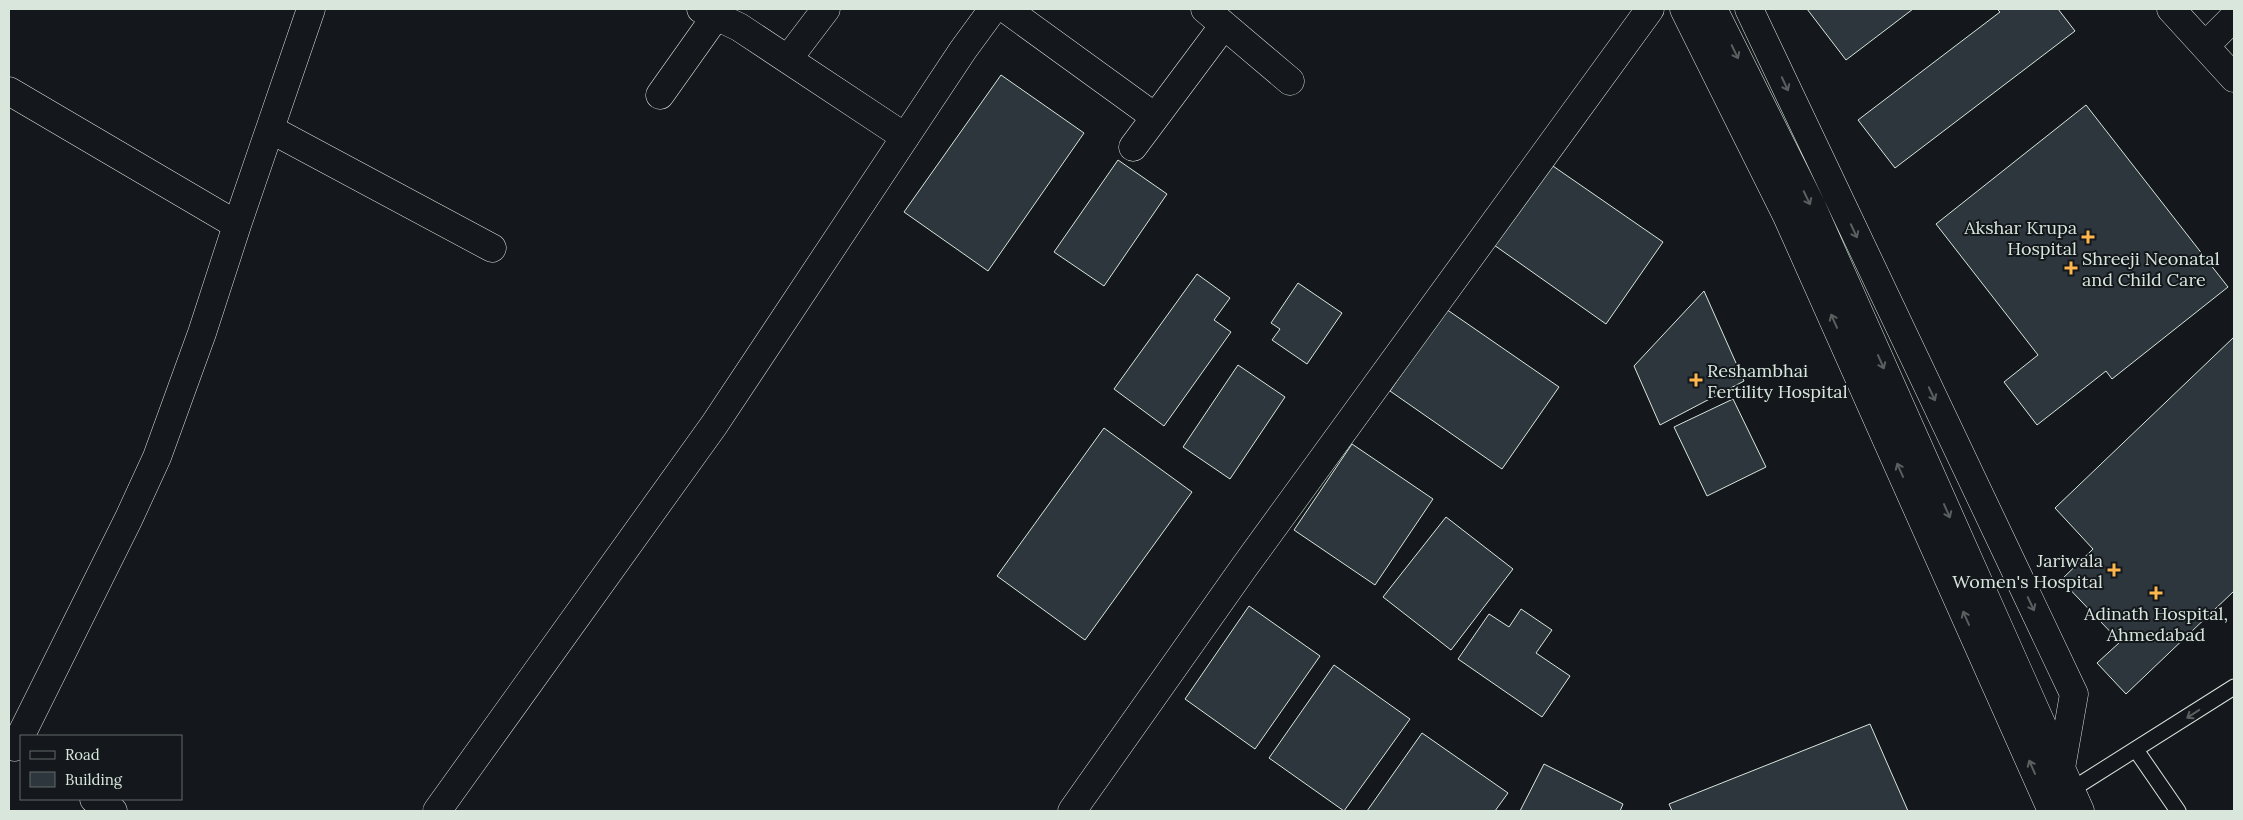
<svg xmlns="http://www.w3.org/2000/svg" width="2243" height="820" font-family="Lora,serif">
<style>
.building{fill:#2c363c;stroke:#d8e6dc}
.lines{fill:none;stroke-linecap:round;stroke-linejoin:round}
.lane-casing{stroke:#d8e6dc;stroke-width:17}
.street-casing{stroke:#d8e6dc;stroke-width:29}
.secondary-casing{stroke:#d8e6dc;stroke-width:29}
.lane{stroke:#14181c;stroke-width:15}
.street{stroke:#14181c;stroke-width:28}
.secondary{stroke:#14181c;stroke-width:28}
.oneway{stroke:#59605f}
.poi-dot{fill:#ffb74d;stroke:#14181c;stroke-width:2}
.labels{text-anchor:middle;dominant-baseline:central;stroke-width:4;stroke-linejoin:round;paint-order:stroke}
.poi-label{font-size:18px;fill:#d8e6dc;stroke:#14181c;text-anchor:end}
</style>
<rect width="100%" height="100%" fill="#14181c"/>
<path class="building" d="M1807,9H1913L1846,60Z
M1997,9H2058L2075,31L1895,168L1858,120L2000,12Z
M1001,75L1084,133L988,271L904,212Z
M2086,105L2228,287L2112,379L2106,371L2037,425L2004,382L2038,355L1936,224Z
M1118,160L1167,194L1104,286L1054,252Z
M1550,164L1663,242L1606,324L1494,245Z
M1197,274L1230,298L1214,320L1231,332L1164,426L1114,389Z
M1298,283L1342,313L1307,364L1272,340L1280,329L1271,323Z
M1704,291L1744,381L1660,425L1634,366Z
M1446,309L1559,387L1502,469L1390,391Z
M2234,337V591L2126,694L2097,663L2120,642L2061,580L2093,549L2055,508Z
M1238,365L1285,397L1230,479L1183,447Z
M1733,399L1766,467L1707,496L1674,427Z
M1104,428L1192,492L1085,640L997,576Z
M1352,444L1433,499L1375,585L1294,530Z
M1446,517L1513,569L1451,650L1383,597Z
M1249,606L1320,656L1255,749L1185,699Z
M1521,609L1552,630L1536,653L1570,676L1542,717L1458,659L1489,614L1509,627Z
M1334,665L1410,719L1344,811L1269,758Z
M1870,724L1908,811H1672L1669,804Z
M1422,733L1508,793L1495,811H1367Z
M1544,764L1623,804L1620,811H1520Z"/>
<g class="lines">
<g class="lane-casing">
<path id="lane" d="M2136,750L2178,811
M2071,790L2234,687"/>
</g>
<g class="street-casing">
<path id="street" d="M701,9L739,27L905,137
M1006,9L1155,117
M1205,9L1290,81
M788,59L826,9
M9,91L237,225
M660,95L721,9
M270,129L492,248
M1133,147L1224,25
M15,747L129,518L157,457L202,333L237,225L311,9
M94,799L113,811
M1072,811L1245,566L1650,9"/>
</g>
<g class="secondary-casing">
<path id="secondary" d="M1684,9L1787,216L2052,811
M1713,9L1811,205L2080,811
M1749,9L2074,694L2061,768
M2171,9L2234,78
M2205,46L2234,17
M437,811L714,425L963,50L993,9"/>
</g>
<use href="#lane" class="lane"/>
<use href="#street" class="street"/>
<use href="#secondary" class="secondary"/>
</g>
<defs><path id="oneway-shaft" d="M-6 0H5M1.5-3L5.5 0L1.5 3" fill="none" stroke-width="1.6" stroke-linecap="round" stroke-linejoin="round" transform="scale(1.25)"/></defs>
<g class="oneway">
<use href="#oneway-shaft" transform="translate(1735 52) rotate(64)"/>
<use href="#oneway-shaft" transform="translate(1785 84) rotate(65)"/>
<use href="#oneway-shaft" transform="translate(1807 198) rotate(64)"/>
<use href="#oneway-shaft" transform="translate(1854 231) rotate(65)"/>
<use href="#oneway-shaft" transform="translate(1834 321) rotate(-114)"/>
<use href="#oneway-shaft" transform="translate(1881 362) rotate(66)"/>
<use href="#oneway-shaft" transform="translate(1932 394) rotate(65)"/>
<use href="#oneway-shaft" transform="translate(1900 470) rotate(-114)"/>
<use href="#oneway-shaft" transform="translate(1947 511) rotate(66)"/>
<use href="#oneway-shaft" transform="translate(2031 604) rotate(65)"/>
<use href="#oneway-shaft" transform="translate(1966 618) rotate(-114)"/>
<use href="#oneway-shaft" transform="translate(2193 714) rotate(147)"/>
<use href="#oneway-shaft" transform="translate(2032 767) rotate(-114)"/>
</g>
<g class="poi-dot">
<path d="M2085.5 229.5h5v5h5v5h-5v5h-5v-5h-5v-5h5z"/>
<path d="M2068.5 260.5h5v5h5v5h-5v5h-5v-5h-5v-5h5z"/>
<path d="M1693.5 372.5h5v5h5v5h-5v5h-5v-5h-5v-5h5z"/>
<path d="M2111.5 562.5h5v5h5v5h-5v5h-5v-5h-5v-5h5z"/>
<path d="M2153.5 585.5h5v5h5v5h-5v5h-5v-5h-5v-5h5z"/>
</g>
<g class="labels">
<g class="poi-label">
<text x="2077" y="227">Akshar Krupa<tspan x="2077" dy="21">Hospital</tspan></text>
<text x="2082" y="258" text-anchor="start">Shreeji Neonatal<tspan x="2082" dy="21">and Child Care</tspan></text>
<text x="1707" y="370" text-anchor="start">Reshambhai<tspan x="1707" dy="21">Fertility Hospital</tspan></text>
<text x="2103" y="560">Jariwala<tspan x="2103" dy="21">Women's Hospital</tspan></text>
<text x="2156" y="613" text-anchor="middle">Adinath Hospital,<tspan x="2156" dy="21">Ahmedabad</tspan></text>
</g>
</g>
<rect width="2243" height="820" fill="none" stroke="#d8e6dc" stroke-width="20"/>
<rect x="20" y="735" width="162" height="65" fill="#14181c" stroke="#626a69"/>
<rect x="30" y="751" width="25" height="8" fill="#14181c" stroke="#626a69"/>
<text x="65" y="760" font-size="15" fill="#d8e6dc">Road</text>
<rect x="30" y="772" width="25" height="15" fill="#2c363c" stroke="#626a69"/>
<text x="65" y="785" font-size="15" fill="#d8e6dc">Building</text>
</svg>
